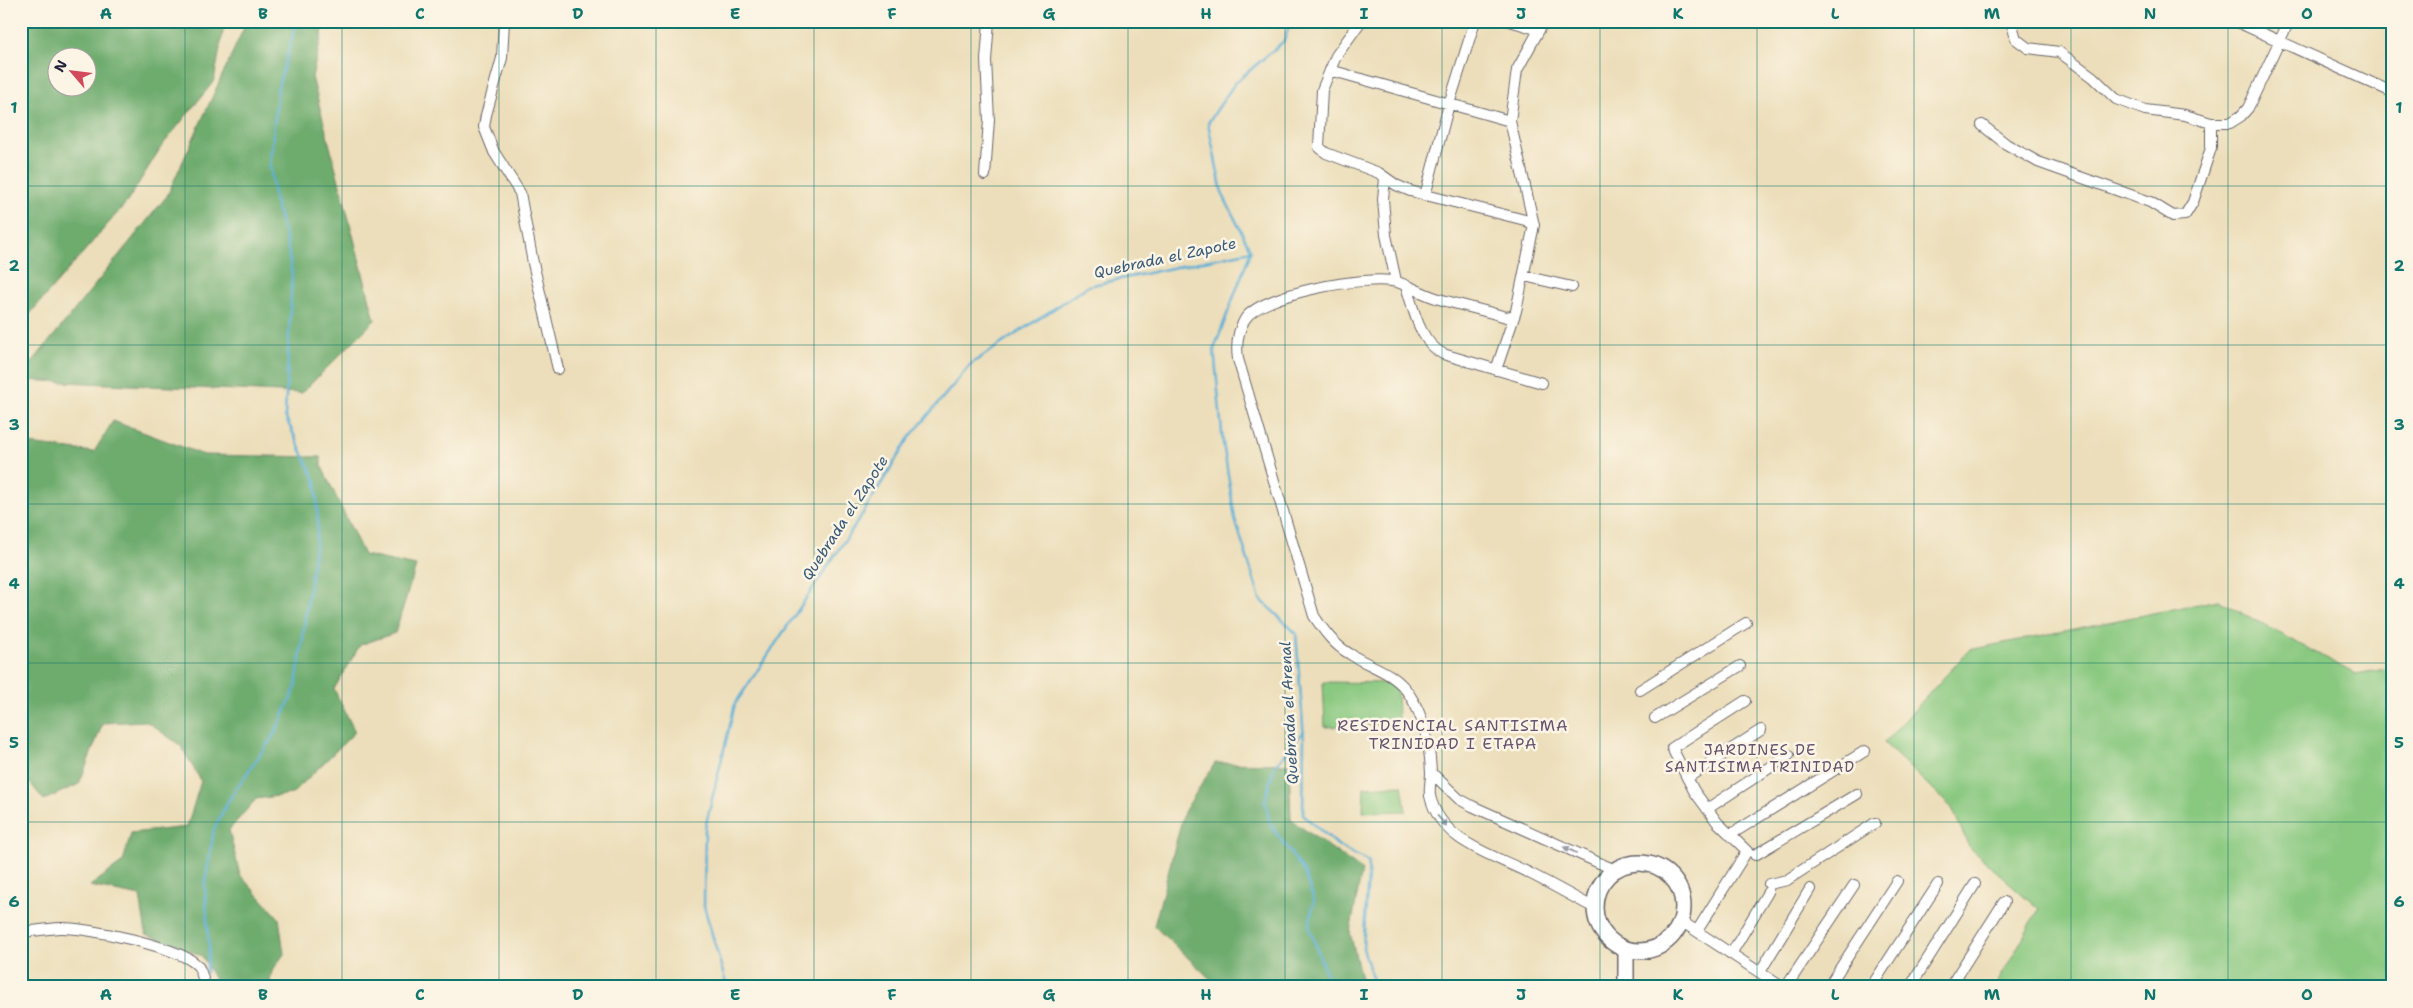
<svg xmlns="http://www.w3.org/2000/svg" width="2413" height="1008" font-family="'Shantell Sans',sans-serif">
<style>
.green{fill:#88c87f;stroke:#55755d}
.forest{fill:#6eac6e;stroke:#486754;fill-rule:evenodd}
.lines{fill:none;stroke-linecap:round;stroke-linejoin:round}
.stream{stroke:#5aaed6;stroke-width:2.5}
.street-casing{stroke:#696467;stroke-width:12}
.secondary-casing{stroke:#696467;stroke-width:18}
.street{stroke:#fff;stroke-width:10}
.secondary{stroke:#fff;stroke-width:15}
.oneway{fill:#9c9ca7}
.grid{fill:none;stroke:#0f766e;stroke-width:1;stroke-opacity:0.55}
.labels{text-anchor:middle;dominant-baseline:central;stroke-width:5;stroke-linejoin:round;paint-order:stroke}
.water-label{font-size:15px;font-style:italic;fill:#385a79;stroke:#fcf5e5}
.neighbourhood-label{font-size:15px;letter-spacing:1px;fill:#66536e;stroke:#fcf5e5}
.quarter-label{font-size:16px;letter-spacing:1px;fill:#66536e;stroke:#fcf5e5}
.neatline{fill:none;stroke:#0f766e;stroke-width:2}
.grid-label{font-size:16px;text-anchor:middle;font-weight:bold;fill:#0f766e}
</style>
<rect width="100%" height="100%" fill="#fcf5e5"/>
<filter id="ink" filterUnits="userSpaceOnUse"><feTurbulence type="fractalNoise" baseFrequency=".02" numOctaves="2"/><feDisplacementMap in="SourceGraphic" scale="10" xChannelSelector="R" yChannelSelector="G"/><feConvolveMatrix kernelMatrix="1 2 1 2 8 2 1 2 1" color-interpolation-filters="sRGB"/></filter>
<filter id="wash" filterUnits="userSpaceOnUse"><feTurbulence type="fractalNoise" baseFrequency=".0096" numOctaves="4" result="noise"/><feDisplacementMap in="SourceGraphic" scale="20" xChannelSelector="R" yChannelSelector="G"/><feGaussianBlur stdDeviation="1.12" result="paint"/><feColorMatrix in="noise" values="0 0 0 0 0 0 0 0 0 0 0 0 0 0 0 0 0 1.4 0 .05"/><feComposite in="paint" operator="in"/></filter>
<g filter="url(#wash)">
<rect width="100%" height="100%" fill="#ecdeba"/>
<path class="green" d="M2218,600L2355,674L2392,668V987H1995L2039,909L1969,847L1952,808L1884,743L1969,650Z
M1323,682L1397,683L1398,724L1325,727Z
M1402,785L1406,811L1363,812L1364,787Z"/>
<path class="forest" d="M21,21H225L214,81L161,147L127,202L21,324ZM58,58H88V88H58Z
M247,21H325L312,77L375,320L302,393L21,380V376L167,196Z
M113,421L204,455L321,457V465L364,555L416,566L395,633L360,645L334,689L355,732L292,794L256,799L229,830L240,875L279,918L284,954L272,971L269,987H219L202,956L146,934L140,896L90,886L123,862L131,833L187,827L201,781L181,746L146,721L103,723L79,784L44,800L25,777L21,741V443L94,452Z
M1215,763L1289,764L1291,820L1362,870L1350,932L1363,987H1219L1154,926L1184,812Z"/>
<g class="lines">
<path class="stream" d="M1251,251L1214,349L1223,443L1235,519L1260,599L1296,633L1304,739L1303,815L1340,847L1369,862L1363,948L1375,987
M1251,251L1222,193L1208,123L1235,83L1284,41L1291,21
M1304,731L1274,767L1265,801L1270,824L1304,872L1314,900L1309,927L1328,979L1324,987
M206,973L209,950L205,884L214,829L228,801L275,733L296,687L318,525L316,482L285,416L292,274L286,238L275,201L270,165L278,87L297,21
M727,987L704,906L705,828L735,704L860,518L909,438L971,364L1088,286L1251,251"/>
</g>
</g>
<g filter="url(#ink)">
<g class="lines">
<g class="street-casing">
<path id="street" d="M504,21L502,58L486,115L484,127L494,152L520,193L533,263L558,369
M1361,21L1336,56L1322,90L1319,147L1326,153L1379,173L1396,185L1410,191L1525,220L1534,225
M1510,21L1539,30
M2011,21L2016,39L2028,48L2059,52L2093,77L2116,99L2145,110L2185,115L2211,123H2230L2241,116L2248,108L2289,21
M2235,21L2392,92
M1330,70L1510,121
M1982,125L2006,144L2038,162L2150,202L2173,216L2185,215L2193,202L2211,148V123
M985,175L989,120L986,60L989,21
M1385,179L1383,199L1386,235L1396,281
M1425,196L1449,104L1475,21
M1524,276L1572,287
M1406,286C1414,310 1419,341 1443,354L1542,383
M1512,316L1506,317C1483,310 1459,305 1436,298C1423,294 1410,286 1397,282C1369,274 1260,294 1245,319C1237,332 1236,345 1238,359L1314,616C1324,631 1334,645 1350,654C1370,667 1395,672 1409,694C1425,718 1430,745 1431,773C1431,781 1429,787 1430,796C1441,843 1493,854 1531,874C1553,885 1573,897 1595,908
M1496,370L1516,311L1534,225L1510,121L1517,70L1544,21
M1640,690L1746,623
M1655,718L1740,666
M1672,748L1745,701
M1674,752L1694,791L1717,822L1747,851L1697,931
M1431,776H1435L1459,799L1472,806L1615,870
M1687,778L1761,730
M1707,809L1789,755
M1730,835L1865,751
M1755,855L1857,794
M1769,884L1787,880L1875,823
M1681,921L1782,987
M21,932C34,931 47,929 60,928C87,927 179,947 197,965C202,970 203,980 205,987
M1731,954L1768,892
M1760,972L1810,889
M1786,987L1854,885
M1828,987L1897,881
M1871,987L1938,884
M1910,987L1975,884
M1950,987L2004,902"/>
</g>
<g class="secondary-casing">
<path id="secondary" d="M1595 907a44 44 0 1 1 88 0a44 44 0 1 1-88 0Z
M1626,987V949"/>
</g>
<use href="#street" class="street"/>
<use href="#secondary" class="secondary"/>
</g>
<defs><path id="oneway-solid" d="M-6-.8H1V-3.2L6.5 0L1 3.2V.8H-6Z" transform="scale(1.25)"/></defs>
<g class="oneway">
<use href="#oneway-solid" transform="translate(1442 821) rotate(49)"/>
<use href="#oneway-solid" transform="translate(1570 850) rotate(-155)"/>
</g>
</g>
<path class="grid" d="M185,21V987M342,21V987M499,21V987M656,21V987M814,21V987M971,21V987M1128,21V987M1285,21V987M1442,21V987M1600,21V987M1757,21V987M1914,21V987M2071,21V987M2228,21V987M21,186H2392M21,345H2392M21,504H2392M21,663H2392M21,822H2392"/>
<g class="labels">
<g class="water-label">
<text transform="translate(1165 258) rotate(-12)">Quebrada el Zapote</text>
<text transform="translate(845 518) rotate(-57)">Quebrada el Zapote</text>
<text transform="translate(1289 713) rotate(-93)">Quebrada el Arenal</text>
</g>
<g class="neighbourhood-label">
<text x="1760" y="750">JARDINES DE<tspan x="1760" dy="17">SANTISIMA TRINIDAD</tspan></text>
</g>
<g class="quarter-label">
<text x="1453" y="725">RESIDENCIAL SANTISIMA<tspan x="1453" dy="18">TRINIDAD I ETAPA</tspan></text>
</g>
</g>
<rect width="2413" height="1008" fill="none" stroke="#fcf5e5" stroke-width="55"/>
<g transform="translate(72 72) rotate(298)"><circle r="24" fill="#fcf5e5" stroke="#a5a1a1"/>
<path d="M0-4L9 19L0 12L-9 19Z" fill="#d1495b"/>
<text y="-8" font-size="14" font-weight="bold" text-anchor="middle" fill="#22223b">N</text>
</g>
<rect x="28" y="28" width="2358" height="952" class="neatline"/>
<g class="grid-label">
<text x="106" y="19">A</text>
<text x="263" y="19">B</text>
<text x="420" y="19">C</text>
<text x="578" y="19">D</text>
<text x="735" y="19">E</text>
<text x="892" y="19">F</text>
<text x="1049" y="19">G</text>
<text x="1206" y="19">H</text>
<text x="1364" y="19">I</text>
<text x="1521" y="19">J</text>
<text x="1678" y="19">K</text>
<text x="1835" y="19">L</text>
<text x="1992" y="19">M</text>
<text x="2150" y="19">N</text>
<text x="2307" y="19">O</text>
<text x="14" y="113">1</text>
<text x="2399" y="113">1</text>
<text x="14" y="271">2</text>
<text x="2399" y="271">2</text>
<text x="14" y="430">3</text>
<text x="2399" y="430">3</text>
<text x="14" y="589">4</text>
<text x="2399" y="589">4</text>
<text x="14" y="748">5</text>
<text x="2399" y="748">5</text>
<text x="14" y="907">6</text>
<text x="2399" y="907">6</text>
<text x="106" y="1000">A</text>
<text x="263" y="1000">B</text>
<text x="420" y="1000">C</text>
<text x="578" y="1000">D</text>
<text x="735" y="1000">E</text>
<text x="892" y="1000">F</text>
<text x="1049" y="1000">G</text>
<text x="1206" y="1000">H</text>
<text x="1364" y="1000">I</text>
<text x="1521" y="1000">J</text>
<text x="1678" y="1000">K</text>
<text x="1835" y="1000">L</text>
<text x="1992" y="1000">M</text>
<text x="2150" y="1000">N</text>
<text x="2307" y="1000">O</text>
</g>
</svg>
